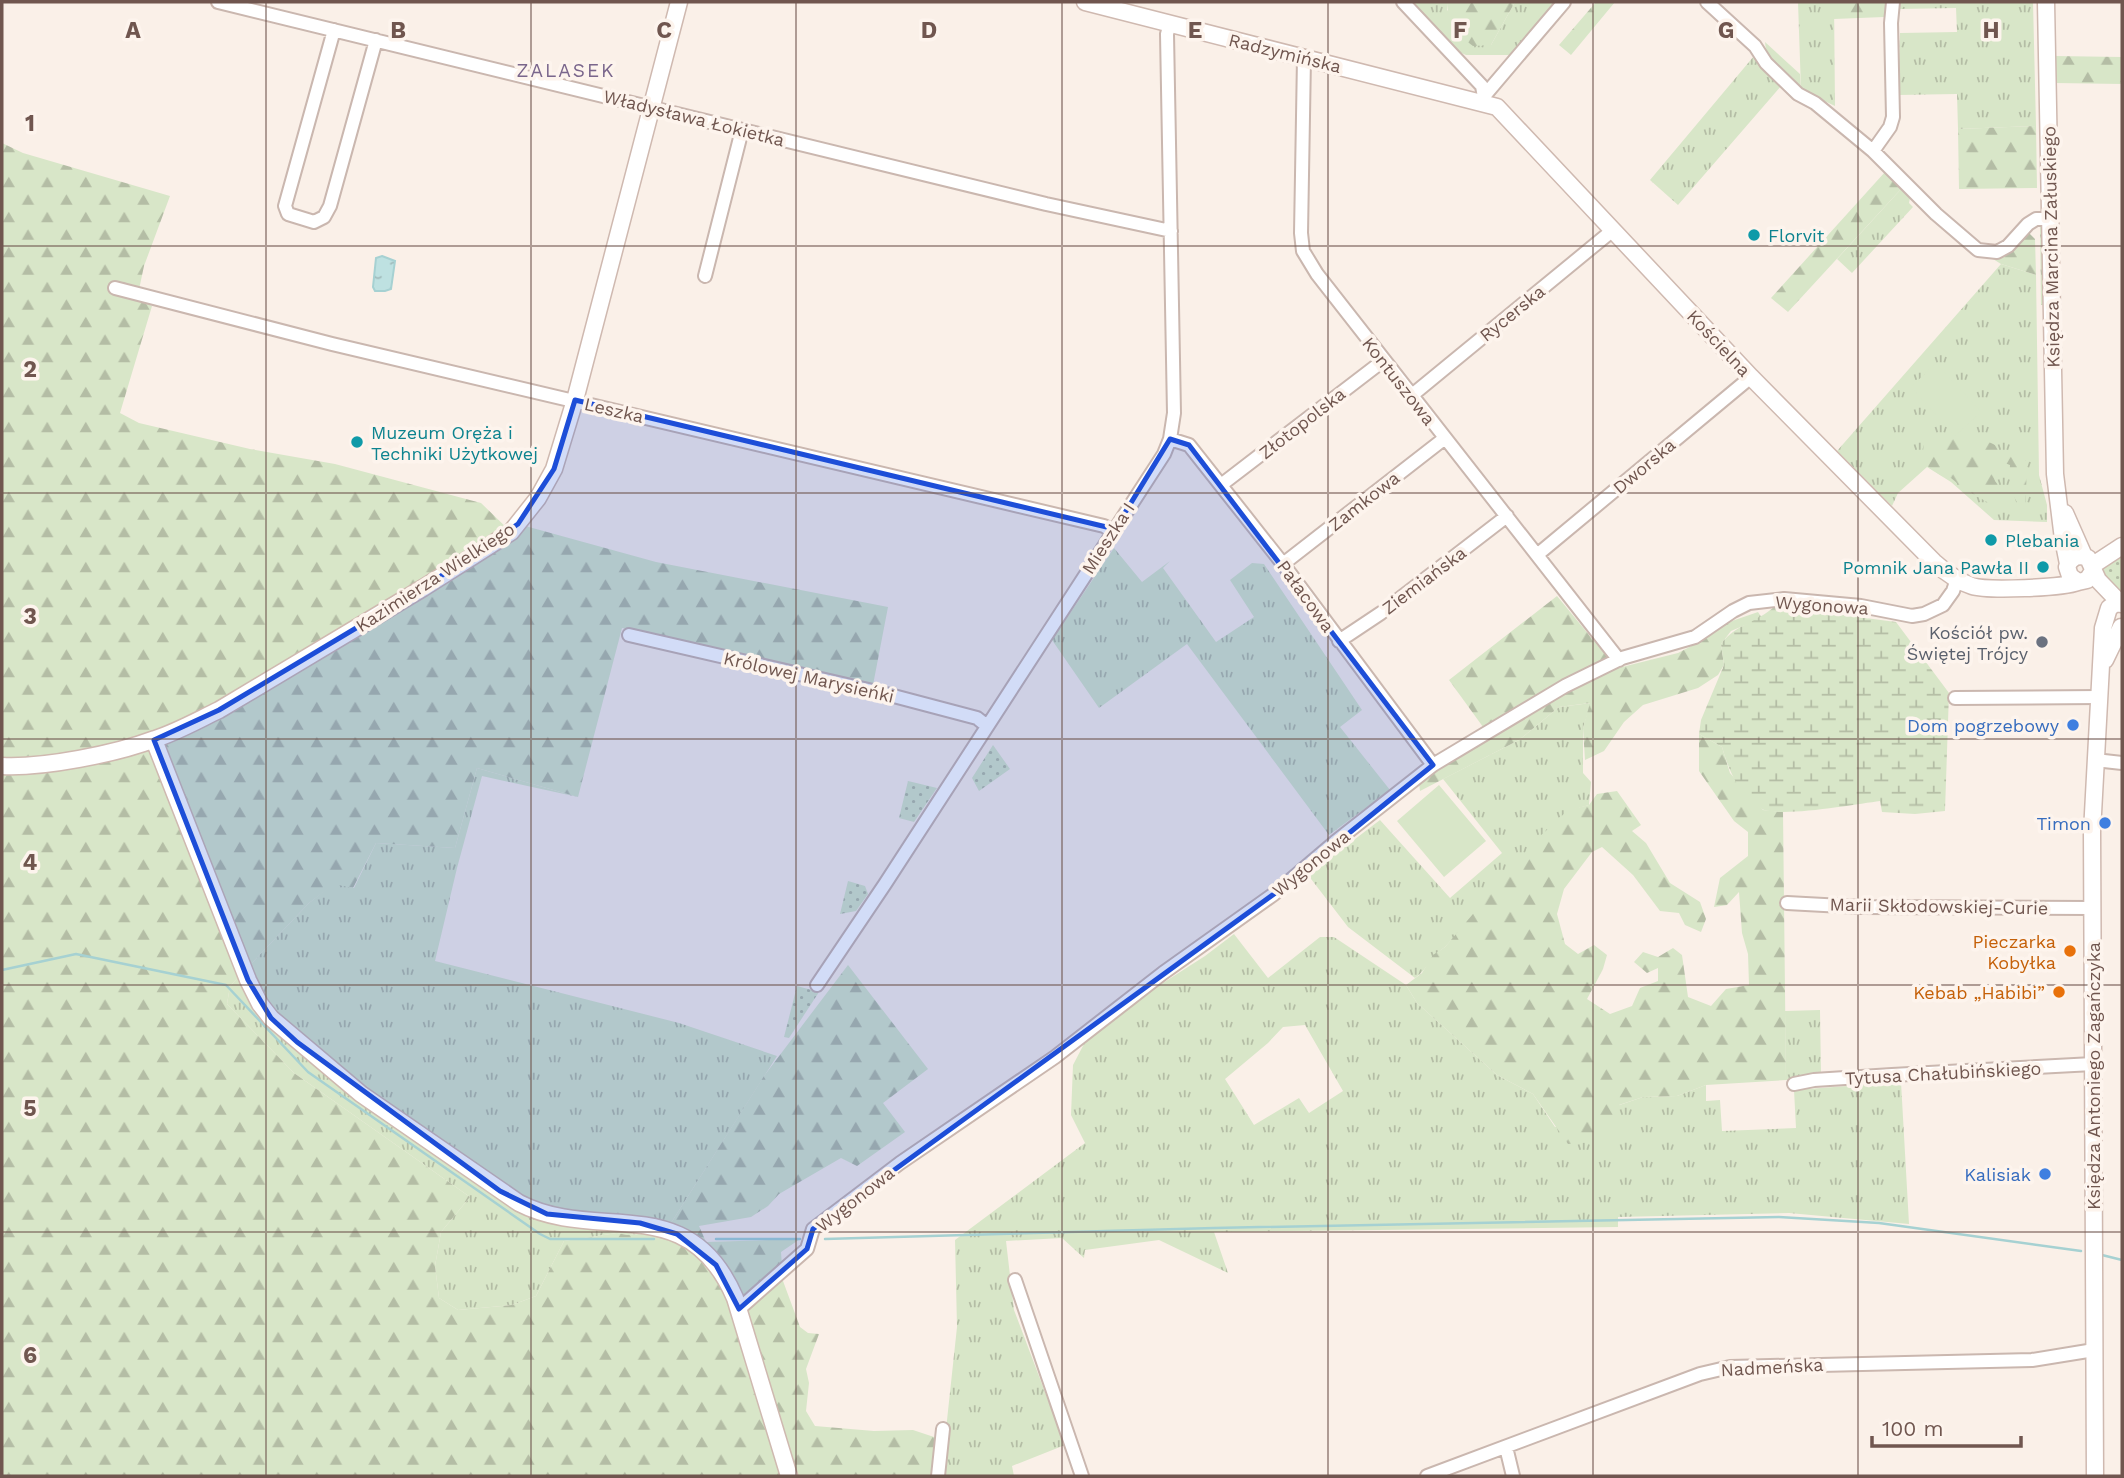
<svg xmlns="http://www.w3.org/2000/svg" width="2124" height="1478" font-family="'Work Sans',sans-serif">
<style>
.grass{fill:url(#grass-tufts);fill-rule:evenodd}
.forest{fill:url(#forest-firs)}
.wetland{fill:url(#wetland-marsh)}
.park{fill:url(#park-dots)}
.garden{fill:#d8e6c8}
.water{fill:url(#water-ripples);stroke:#a6d1d2;stroke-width:2}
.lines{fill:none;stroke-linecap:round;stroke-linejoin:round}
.stream{stroke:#a6d1d2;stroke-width:2.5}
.street-casing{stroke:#cab7af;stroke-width:16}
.secondary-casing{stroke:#cfb9b0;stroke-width:19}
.street{stroke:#fff;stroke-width:12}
.secondary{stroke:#fff;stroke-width:16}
.marked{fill:#1d4ed8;fill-opacity:0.2;stroke:#1d4ed8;stroke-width:5;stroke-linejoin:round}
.grid{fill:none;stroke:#70564f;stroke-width:2;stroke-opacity:0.55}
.culture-dot{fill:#0f9aa8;stroke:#fdf4ed;stroke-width:2.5}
.worship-dot{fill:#6b7280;stroke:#fdf4ed;stroke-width:2.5}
.shop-dot{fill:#3f7fe0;stroke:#fdf4ed;stroke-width:2.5}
.food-dot{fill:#e8710a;stroke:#fdf4ed;stroke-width:2.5}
.labels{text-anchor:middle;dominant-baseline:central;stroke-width:7;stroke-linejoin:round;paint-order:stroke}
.street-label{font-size:18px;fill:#70564f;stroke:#fdf4ed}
.culture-label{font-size:18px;fill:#0d838f;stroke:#fdf4ed;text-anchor:start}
.worship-label{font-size:18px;fill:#5b616d;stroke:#fdf4ed;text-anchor:end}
.shop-label{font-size:18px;fill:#366cbe;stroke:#fdf4ed;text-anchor:end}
.food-label{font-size:18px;fill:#c56008;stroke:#fdf4ed;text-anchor:end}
.neighbourhood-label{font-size:19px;letter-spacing:2px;fill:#7a668c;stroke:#fdf4ed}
.grid-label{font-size:23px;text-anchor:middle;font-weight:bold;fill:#70564f;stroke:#fdf4ed;stroke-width:7;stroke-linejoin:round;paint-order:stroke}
</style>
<defs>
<pattern id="grass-tufts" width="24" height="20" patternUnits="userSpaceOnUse" patternTransform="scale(1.75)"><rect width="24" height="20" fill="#d8e6c8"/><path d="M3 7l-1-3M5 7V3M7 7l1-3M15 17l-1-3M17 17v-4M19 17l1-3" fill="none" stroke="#b4bda5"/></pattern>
<pattern id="forest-firs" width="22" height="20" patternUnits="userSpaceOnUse" patternTransform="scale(1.75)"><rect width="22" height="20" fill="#d8e6c8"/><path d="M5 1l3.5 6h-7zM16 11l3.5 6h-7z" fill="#b4bda5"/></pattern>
<pattern id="wetland-marsh" width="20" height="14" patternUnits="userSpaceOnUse" patternTransform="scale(1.75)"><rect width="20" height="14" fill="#d8e6c8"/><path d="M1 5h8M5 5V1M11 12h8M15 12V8" fill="none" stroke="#b4bda5"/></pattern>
<pattern id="park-dots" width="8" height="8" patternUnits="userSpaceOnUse" patternTransform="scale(1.75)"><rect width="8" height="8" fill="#d8e6c8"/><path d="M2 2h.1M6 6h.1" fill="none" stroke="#b4bda5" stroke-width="1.8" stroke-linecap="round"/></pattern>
<pattern id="water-ripples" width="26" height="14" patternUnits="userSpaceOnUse" patternTransform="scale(1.75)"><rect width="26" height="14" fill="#bee1e1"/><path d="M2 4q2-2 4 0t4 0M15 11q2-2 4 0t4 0" fill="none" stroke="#9fb9b9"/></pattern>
</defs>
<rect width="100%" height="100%" fill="#faf0e8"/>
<path class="grass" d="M1413,2H1447V10L1491,45L1515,2H1555L1511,55H1466L1459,52Z
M1798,2H1834L1835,106L1801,90Z
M1898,2H2033L2036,126L1958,129L1957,94L1898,95L1900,33L1957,32L1956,8L1899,9Z
M1754,56L1782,85L1678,205L1650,180Z
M1902,188L1910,198L1909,203L1913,207L1852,273L1837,259Z
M2040,224L2044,226L2047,305H2041Z
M2001,264L2036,275L2039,475L2047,505V522L1994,520L1951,482L1927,467L1898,493L1892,506L1837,451Z
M1114,548L1142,582L1170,561L1163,568L1216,642L1254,617L1230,580L1252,563L1264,564L1362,710L1340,727L1390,790L1329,835L1187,644L1099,708L1052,640Z
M1591,703L1583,728V773L1591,782L1589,805L1568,811L1445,947C1431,956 1428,969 1415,978L1348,927L1308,875L1380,820L1450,898L1502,853L1443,779L1519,740L1559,707Z
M477,768L578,797L482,776L457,868L435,961L679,1023L777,1056L671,1223L657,1233L627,1235L617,1233L564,1241L536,1296L512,1305L458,1310L439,1298L435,1266L441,1232L470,1197L294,1073L227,1004L230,986L309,903L334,883L354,888L376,843L455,848Z
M1234,934L1268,978L1320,937H1334L1406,985L1417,1003L1497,1075L1533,1094L1555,1127L1643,1097L1677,1096L1706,1085V1101L1720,1100L1722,1131L1796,1128L1794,1090L1901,1082L1909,1224L1789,1213L1618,1217V1227L1214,1232L1228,1273L1159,1240L1085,1250L1084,1258L1062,1238L1006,1241L1014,1310L1065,1445L1012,1466L1014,1476H941L957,1327L955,1240L1085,1143L1071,1115L1073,1065L1085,1042L1152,990L1205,956ZM1305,1025L1343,1091L1309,1113L1299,1098L1254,1125L1225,1079L1268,1043L1283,1027Z
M1820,1010L1821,1075L1786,1080L1785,1011Z"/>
<path class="forest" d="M1447,2H1515L1491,45L1473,46C1459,36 1447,20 1447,2Z
M1596,2H1615L1571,55L1559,45Z
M1834,2H1887L1884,17L1834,19Z
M1765,42L1800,74L1801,90C1788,77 1766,62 1765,42Z
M2055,56L2122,57V84L2055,83Z
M2036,126L2037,188L1959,189L1958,129Z
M2,143L23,153L170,196L144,266L137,299L152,306L120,413L139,423L250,449L335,464L481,503L511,532L518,524L656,562L888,607L873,685L622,628L578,797L477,768L455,848L376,843L353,888L334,884L309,903L230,986L227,1004L294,1073L470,1197L441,1232L435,1266L439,1298L458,1310L512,1305L536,1296L564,1241L617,1233L627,1235L657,1233L671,1223L764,1076L848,965L928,1069L883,1103L905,1132L857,1166L841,1158L779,1194L768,1206L751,1217L699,1226L706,1242L800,1239L781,1252L783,1281L800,1327L808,1333L819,1334L806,1369L809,1383L806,1411L815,1426L874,1431L913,1430L937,1438L934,1476H2Z
M1885,172L1902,188L1788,312L1771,298Z
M2029,233L2035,239L2036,275L2001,264L1993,259L2002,257Z
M1951,436C1964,437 1988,439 1998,447V461L1992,467L1995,481L2002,488L2001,496L1996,503L1987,502L1963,488L1951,478L1940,475L1922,462L1924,441H1936Z
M2019,454L2025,456L2027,467L2025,513H2020C2014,497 2009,482 2010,465L2002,462L2003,456Z
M1557,596L1608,658L1610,670L1678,653L1699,642L1729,622L1758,612L1762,618L1731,631L1721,644L1724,665L1718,675L1698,688L1643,705L1624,722L1604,751L1585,760L1583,728L1590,703L1559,707L1519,740L1420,791L1419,783L1459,757L1483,727L1449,680Z
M1699,734L1722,747L1730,773L1763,810L1783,812L1786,1080L1706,1085L1677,1096L1643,1097L1619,1105L1618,1133L1600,1141L1568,1144L1533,1094L1497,1075L1417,1003L1406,985L1422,973L1433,955L1445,947L1533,843L1568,810L1589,805L1597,794L1617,791L1641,825L1632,831L1646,843L1670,883L1700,902L1706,919L1701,932L1685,925L1679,913L1660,911L1633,875L1602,847L1592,852L1564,889L1557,914L1565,944L1578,954L1594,945L1607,955L1603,969L1587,999L1610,1014L1632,1006L1640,988L1658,981V968L1647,973L1634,962L1643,952L1658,957L1673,948L1682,955L1688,997L1711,1006L1726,989L1749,985L1748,954L1742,933L1739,892L1727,905L1714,907L1720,878L1748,856V832L1734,821L1699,771Z"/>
<path class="wetland" d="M1775,606L1896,622L1949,693L1945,811L1915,814L1882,812L1880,801C1857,804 1780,818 1762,809C1739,796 1729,771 1722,747L1699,734L1701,720L1724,665L1721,644C1737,623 1755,624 1775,606Z"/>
<path class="park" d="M2122,553V596L2103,582L2100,564Z
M993,745L1010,769L979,791L972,778Z
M908,781L937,788L914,822L899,818Z
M848,881L865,886L868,894L856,911L840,914Z
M797,986L819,992L789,1038L784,1037Z"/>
<path class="garden" d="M1936,363L1981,412L1955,436L1911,387Z
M1439,785L1486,841L1444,877L1397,821Z"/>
<path class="water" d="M382,256L395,261L391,289L385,291H375L373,287L376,258Z"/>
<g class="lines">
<path class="stream" d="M2,970L76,954L226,985L308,1072L540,1234L550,1239H654
M716,1239H800
M825,1239L1214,1228L1779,1217L1879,1223L2081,1251
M2102,1255L2122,1260"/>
<g class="street-casing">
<path id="street" d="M218,2L1046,204L1171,231
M1403,2L1482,86L1485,103
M1707,2L1755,46L1766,63L1798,94L1815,103L1873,151L1936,214L1978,250L1997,252L2008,246L2028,224L2036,219H2050
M334,30L285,206L288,214L314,222L324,217L330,206L376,40
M1304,58L1301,233L1303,251L1317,274L1619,660
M1485,95L1564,2
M1873,151L1890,127L1893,117L1891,23L1893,2
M705,276L742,130
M115,288L332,344L1104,526L1113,532
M1411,396L1613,230
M1170,439L1189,445L1283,564L1433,765
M1221,485L1384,360
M1537,555L1751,377
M1283,564L1445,438
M629,635L886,694L977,718L987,726
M1339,641L1381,613L1507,516
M1955,698L2100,697
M2095,760L2122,763
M1787,903L1861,907L2092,908
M817,985L885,884L1164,454L1170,439L1174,413L1167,34L1170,23
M1794,1084L1814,1080L1892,1075L2093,1064
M1015,1280L1082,1476
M739,1309L807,1249L813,1229L900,1163L1055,1057L1163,973L1274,894L1335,842L1433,765L1565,686L1622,658L1695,637L1733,611L1749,603L1784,599L1861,606L1912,616L1924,614L1943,605L1953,591L1957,579
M1506,1447L1513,1476
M938,1476L943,1429
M1427,1476L1700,1374L1730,1367L2032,1360L2094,1350"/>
</g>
<g class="secondary-casing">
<path id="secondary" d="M1085,2L1497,107L1751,377L1934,562C1945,572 1957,581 1972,586C1987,591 2062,588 2078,582
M2046,2L2055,474L2063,539L2068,564
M2065,513L2084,556
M2093,565L2122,546
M2093,571L2087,580L2078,582L2070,576L2067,567C2071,557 2078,554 2088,558L2098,580L2121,604
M2105,660L2121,627
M154,740L248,980L260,1004L271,1018L361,1094L519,1203C598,1244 688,1188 735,1298L789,1476
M2,766C44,768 115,754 155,739C177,732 198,720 219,710L423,588L511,532L538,498L554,469L575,400L679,2
M2095,1476L2092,832L2103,628L2109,608L2116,603L2122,604"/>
</g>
<use href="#street" class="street"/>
<use href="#secondary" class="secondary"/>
</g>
<path class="marked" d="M575,400L1115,529L1170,439L1189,445L1433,765L1274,894L813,1229L807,1249L739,1309L716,1265L677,1234L640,1223L547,1214L500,1191L297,1042L271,1018L248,980L154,740L219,710L423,588L518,524L554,469Z"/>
<path class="grid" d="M266,2V1476M531,2V1476M796,2V1476M1062,2V1476M1328,2V1476M1593,2V1476M1858,2V1476M2,246H2122M2,493H2122M2,739H2122M2,985H2122M2,1232H2122"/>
<g class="culture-dot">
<circle cx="1754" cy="235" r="7"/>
<circle cx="357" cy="442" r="7"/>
<circle cx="1991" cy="540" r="7"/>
<circle cx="2043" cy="567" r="7"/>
</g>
<circle class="worship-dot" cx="2042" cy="642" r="7"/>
<g class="shop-dot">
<circle cx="2073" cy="725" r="7"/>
<circle cx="2105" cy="823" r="7"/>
<circle cx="2045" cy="1174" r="7"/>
</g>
<g class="food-dot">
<circle cx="2070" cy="951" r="7"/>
<circle cx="2059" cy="992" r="7"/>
</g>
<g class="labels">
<g class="street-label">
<text transform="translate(1285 53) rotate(14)">Radzymińska</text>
<text transform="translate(694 118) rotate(14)">Władysława Łokietka</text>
<text transform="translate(2051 247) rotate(-91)">Księdza Marcina Załuskiego</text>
<text transform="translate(1512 313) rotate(-39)">Rycerska</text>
<text transform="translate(1719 343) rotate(47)">Kościelna</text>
<text transform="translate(1399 381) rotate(52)">Kontuszowa</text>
<text transform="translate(614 410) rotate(13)">Leszka</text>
<text transform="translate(1302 423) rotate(-38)">Złotopolska</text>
<text transform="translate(1644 466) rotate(-40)">Dworska</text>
<text transform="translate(1364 501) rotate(-38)">Zamkowa</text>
<text transform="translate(1108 538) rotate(-57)">Mieszka I</text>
<text transform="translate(435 577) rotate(-33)">Kazimierza Wielkiego</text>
<text transform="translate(1424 580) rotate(-37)">Ziemiańska</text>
<text transform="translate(1306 596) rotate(54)">Pałacowa</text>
<text transform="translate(1822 605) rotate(4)">Wygonowa</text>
<text transform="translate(809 677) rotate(13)">Królowej Marysieńki</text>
<text transform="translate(1311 863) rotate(-39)">Wygonowa</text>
<text transform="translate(1939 906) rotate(1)">Marii Skłodowskiej-Curie</text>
<text transform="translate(1943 1073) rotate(-3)">Tytusa Chałubińskiego</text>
<text transform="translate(2093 1076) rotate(-90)">Księdza Antoniego Zagańczyka</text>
<text transform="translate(855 1199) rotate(-38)">Wygonowa</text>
<text transform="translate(1772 1367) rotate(-3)">Nadmeńska</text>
</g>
<g class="culture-label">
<text x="1768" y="235">Florvit</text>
<text x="371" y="432">Muzeum Oręża i<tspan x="371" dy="21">Techniki Użytkowej</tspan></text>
<text x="2005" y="540">Plebania</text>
<text x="2029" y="567" text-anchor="end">Pomnik Jana Pawła II</text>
</g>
<g class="worship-label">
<text x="2028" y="632">Kościół pw.<tspan x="2028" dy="21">Świętej Trójcy</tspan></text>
</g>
<g class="shop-label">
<text x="2059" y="725">Dom pogrzebowy</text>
<text x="2091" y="823">Timon</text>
<text x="2031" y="1174">Kalisiak</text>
</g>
<g class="food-label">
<text x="2056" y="941">Pieczarka<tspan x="2056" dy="21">Kobyłka</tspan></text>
<text x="2045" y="992">Kebab „Habibi”</text>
</g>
<g class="neighbourhood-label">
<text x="566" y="70">ZALASEK</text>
</g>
</g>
<g class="grid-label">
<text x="133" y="38">A</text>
<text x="398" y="38">B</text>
<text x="664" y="38">C</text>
<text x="929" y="38">D</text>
<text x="1195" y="38">E</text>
<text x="1460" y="38">F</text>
<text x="1726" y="38">G</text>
<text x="1991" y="38">H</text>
<text x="30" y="131">1</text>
<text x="30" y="377">2</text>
<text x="30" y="624">3</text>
<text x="30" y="870">4</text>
<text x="30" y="1116">5</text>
<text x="30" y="1363">6</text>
</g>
<rect width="2124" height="1478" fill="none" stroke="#70564f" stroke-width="7"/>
<path d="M1872 1436v10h149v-10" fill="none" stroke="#70564f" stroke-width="3.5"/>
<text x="1882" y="1436" font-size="21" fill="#70564f" stroke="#fdf4ed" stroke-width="5" paint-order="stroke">100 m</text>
</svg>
